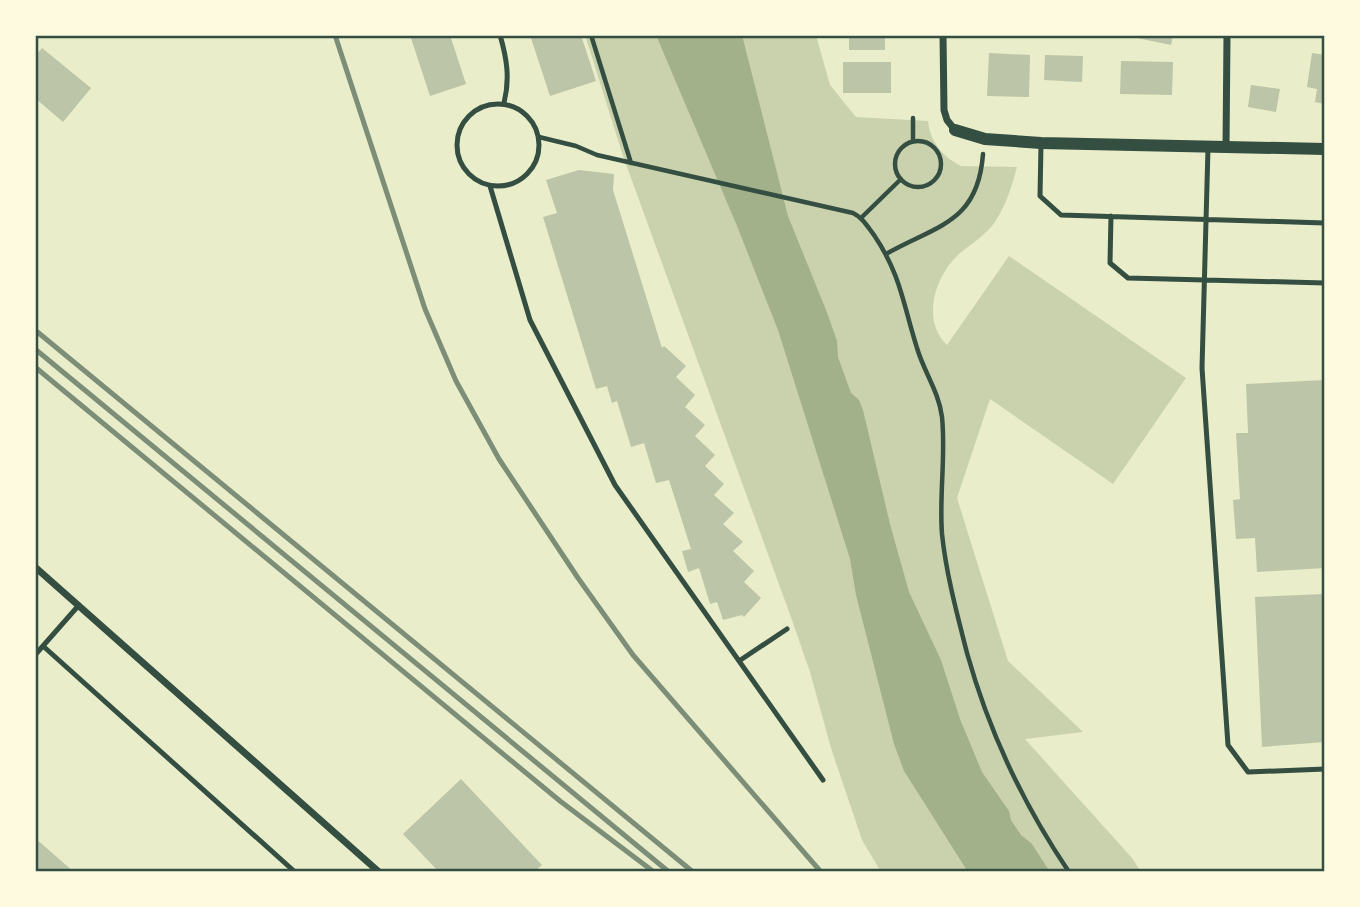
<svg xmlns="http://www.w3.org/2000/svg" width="1360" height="907" font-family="Roboto,sans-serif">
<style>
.green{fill:#cad2ad}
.water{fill:#a3b18a}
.building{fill:#bcc5a7}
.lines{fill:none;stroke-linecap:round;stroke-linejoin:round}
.path{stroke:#344e41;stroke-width:4.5}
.service{stroke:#344e41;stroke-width:5}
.minor{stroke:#344e41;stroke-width:7}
.tertiary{stroke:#344e41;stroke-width:12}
.rail{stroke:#7c8e77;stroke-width:5}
.neatline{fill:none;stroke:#344e41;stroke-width:2.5}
</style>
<rect width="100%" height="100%" fill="#e9edc9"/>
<path class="green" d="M585,35H816L830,85L856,117L928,121C930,142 943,157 961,166L1017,167C1012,186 1006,205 995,222C986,235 971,244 959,254C935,276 921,320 947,345L1009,256L1186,378L1113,484L990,399L957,498L1008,661L1083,732L1025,739L1132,858L1141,872H881L862,840L831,748L810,672L792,620L623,156Z"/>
<path class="water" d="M656,35H742L788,216L828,315L837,341L838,357L851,393L859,400L863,410L890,524L909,592L941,660L960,719L982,772L1009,811L1011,820L1021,835L1032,844L1050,872H968L904,771L894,744L856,595L850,559L778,330L737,226Z"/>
<path class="building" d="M410,35H450L466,84L430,96Z
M530,35H581L596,81L550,96Z
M849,35H885V50H849Z
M1123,35H1173L1171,45Z
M42,48L91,88L63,122L35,98V56Z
M989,53L1030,55L1029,97L987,96Z
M1312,53L1325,55V104L1315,102L1317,89L1307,87Z
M1045,55L1083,56L1082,82L1044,80Z
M1121,61L1173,62L1172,95L1120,94Z
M843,62H891V93H843Z
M1251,85L1280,89L1276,112L1248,107Z
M579,170L614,174L613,190L662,348L664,346L686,366L676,377L695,395L685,407L705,425L695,436L715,455L705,466L724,484L714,495L734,513L723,524L743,542L733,551L754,571L744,582L761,598L744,617L742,615L723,620L717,602L710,604L699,568L688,572L682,551L691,549L669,480L656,483L644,443L631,447L617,401L612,403L607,386L596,389L543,217L557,213L546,180Z
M1325,380V568L1257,572L1255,538L1236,539L1233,500L1240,499L1236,433H1248L1246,384Z
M1325,594V742L1262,747L1255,597Z
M461,779L542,865L534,872H439L403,834Z
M35,838L74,872H35Z"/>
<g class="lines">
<path class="path" d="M591,35L631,163
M539,137L576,146L597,155L853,213C863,218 867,226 874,235C901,275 903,304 917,348C924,372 939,392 942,417C946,456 939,495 942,534C946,573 957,614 967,653C989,732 1023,804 1069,872
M913,141V118
M895 164a23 23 0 1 1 46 0a23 23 0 1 1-46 0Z
M862,217L901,179
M886,254C937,225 978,223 983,154"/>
<path class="service" d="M500,35C507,59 510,79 504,103
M457 145a41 41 0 1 1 82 0a41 41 0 1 1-82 0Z
M1041,145L1040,196L1061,215L1325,223
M1208,148L1202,368L1228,745L1248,772L1325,769
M490,186L530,320L615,485L823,780
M1111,216L1110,263L1128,278L1325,283
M43,646L295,872
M35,655L79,605
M739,661L787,629"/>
<path class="minor" d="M943,35L944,110L947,120L955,130
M1226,147L1227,35
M35,567L379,872"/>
<path class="tertiary" d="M955,130L985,139L1041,143L1325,149"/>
<path class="rail" d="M335,35L425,309L456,381L499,459L578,578L633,655L821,872
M35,330L693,872
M35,349L669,872
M35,367L560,801L654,872"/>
</g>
<rect width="1360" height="907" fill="none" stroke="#fefae0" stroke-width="74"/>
<rect x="37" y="37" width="1286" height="833" class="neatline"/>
</svg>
